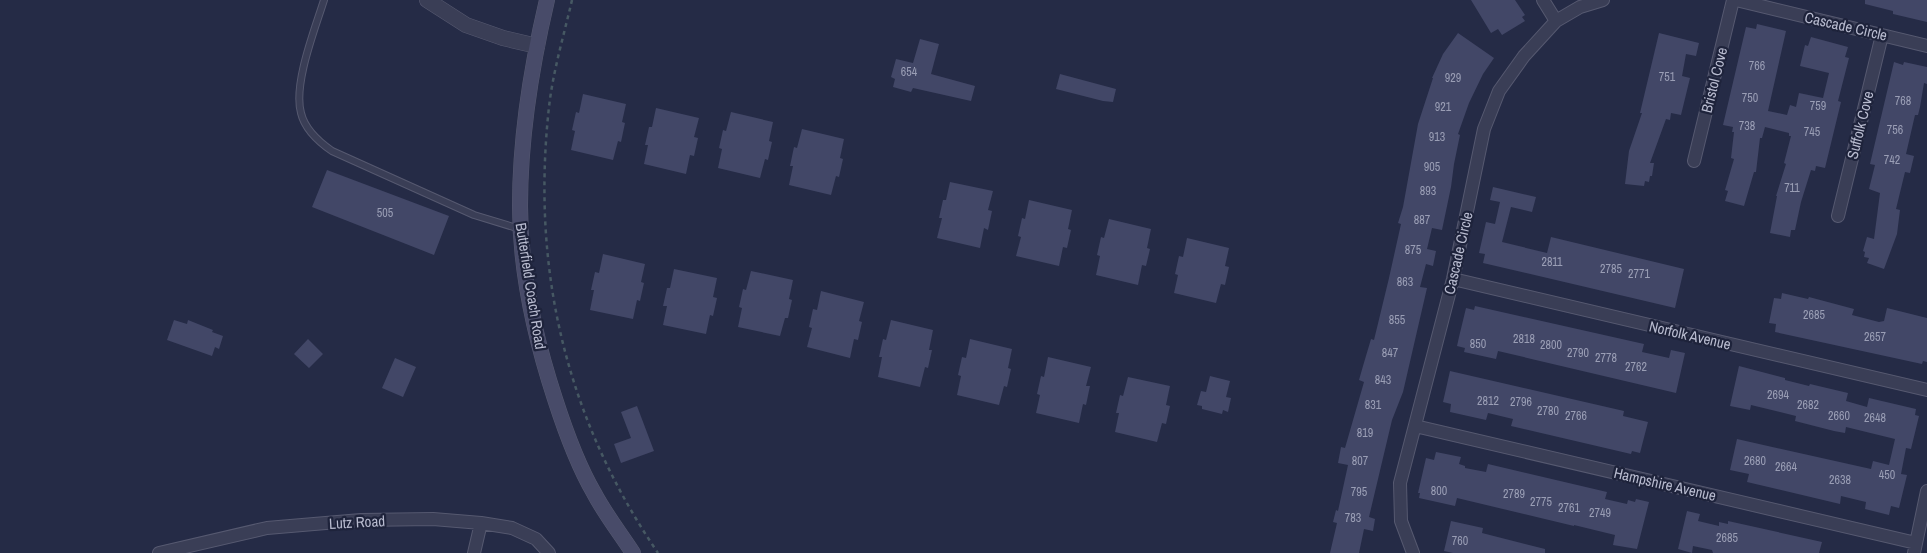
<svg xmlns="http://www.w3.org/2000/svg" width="1927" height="553" font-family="'Archivo Narrow',sans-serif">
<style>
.building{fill:#424767}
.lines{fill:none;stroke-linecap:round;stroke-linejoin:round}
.service-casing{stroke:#565970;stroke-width:8}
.minor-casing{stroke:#565970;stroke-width:14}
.tertiary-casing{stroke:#565970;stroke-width:16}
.secondary-casing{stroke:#565970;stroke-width:16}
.path{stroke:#465863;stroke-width:2.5;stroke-dasharray:4 4;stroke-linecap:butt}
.service{stroke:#3a3e56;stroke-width:6}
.minor{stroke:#3a3e56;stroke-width:12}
.tertiary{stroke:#3a3e56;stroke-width:15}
.secondary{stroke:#484b69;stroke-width:15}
.labels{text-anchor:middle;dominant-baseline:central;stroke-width:4.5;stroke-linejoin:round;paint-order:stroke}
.number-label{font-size:12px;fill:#9a9eb5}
.street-label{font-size:15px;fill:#b8bbcf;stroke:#1e233b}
</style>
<rect width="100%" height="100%" fill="#252b46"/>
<path class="building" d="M1471,0H1515L1525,15L1522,17L1525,21L1502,35L1498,29L1491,33Z
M1865,0H1927V22L1893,14V11L1865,4Z
M1757,24L1786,31L1768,111L1787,115L1790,105L1796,107L1799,93L1823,98L1829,73L1800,66L1805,45L1808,46L1811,37L1848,47L1845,57L1849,58L1838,101L1841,102L1825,168L1816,166L1815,171L1811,170L1801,202L1795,230H1791L1790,237L1770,233L1777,196H1776L1786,164L1784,163L1791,136H1789V133L1765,127L1762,138H1760L1756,172H1754L1744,206L1725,201L1728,191L1725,190L1734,159L1731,158L1734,132H1732L1733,127L1723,125L1746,27L1756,29Z
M1458,33L1494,58L1483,74L1469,103L1458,134L1460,135L1454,164L1451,187L1442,230L1432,228L1427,249L1436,251L1433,266L1426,264L1420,287L1427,288L1403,392L1392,420L1369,517L1375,519L1373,531L1364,529L1359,553H1330L1337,523L1333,522L1336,510L1338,511L1348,465L1338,463L1341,447L1345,448L1364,382L1359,380L1363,366L1371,339L1374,340L1389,278L1401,224L1398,223L1403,207L1418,124L1433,78H1432L1443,54Z
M1659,33L1699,43L1696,56L1686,54L1682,76L1690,78L1681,115L1671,113L1670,120L1666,119L1650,163H1654L1652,176H1650L1649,182L1645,181L1644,186L1625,184L1629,151L1642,113H1640Z
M920,39L939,44L931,74L975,86L971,101L913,88L911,92L893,87L895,79L891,77L896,59L913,63Z
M1894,62L1903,65L1904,62L1927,67V84L1924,83L1920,107L1918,115H1915L1906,154L1914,156L1910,173L1905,172L1896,209L1900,210L1897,234L1884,269L1867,263L1869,258L1864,257L1865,252L1863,251L1867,237L1874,239L1880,193L1869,189L1875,165L1870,164Z
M1060,74L1116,89L1113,102L1103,101L1056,89Z
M583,94L626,104L622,122L625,123L621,142L618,141L613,160L571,150L575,131L572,130L576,112L579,113Z
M656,108L699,118L694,137L698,138L694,156L690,155L686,174L644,164L648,145H645L649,127H652Z
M731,112L773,122L769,141L772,142L768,160L765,159L760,178L718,168L722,149L719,148L723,130L726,131Z
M802,129L844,139L840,158L843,159L839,177L836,176L831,195L789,185L793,166H790L794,147L797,148Z
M327,170L449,216L434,255L312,207Z
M950,182L993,191L988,210L992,211L988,230L984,228L980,248L937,238L942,218H939L943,200H946Z
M1493,187L1536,197L1532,212L1511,207L1502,242L1547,253L1551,237L1684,269L1675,308L1483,263L1485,254L1479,253L1486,222L1495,224L1500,202L1490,200Z
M1029,200L1072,210L1068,229L1071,230L1067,248L1063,247L1059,266L1016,256L1021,237L1018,236L1022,218L1025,219Z
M1109,219L1151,229L1147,248L1150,249L1146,266L1142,265L1138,285L1096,275L1100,256L1097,255L1101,237L1104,238Z
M1187,238L1229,248L1225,266L1229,267L1225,285L1221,284L1216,303L1174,293L1178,275L1175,274L1179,256L1183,257Z
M603,254L645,264L641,282L644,283L640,301L637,300L633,319L590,310L594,290H591L595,272L599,273Z
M674,269L717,278L713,297L717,298L713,316L710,315L706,334L663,325L667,306H663L667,288H670Z
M751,271L793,280L789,299L792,300L788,318H785L780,336L738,327L742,308L739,307L743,289L746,290Z
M821,291L864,302L859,321L862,322L858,340L854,339L850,358L807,347L812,328L809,327L813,309L817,310Z
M1782,293L1808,299L1809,297L1854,309L1852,315L1879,322L1884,321L1887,308L1927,318V362L1923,361L1922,364L1775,332L1776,324L1769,323L1774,298L1781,299Z
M1475,306L1644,344L1642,352L1669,358L1671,350L1685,353L1676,393L1498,351L1496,359L1464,352L1465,348L1457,346L1459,337L1466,308L1474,310Z
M174,320L187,324L188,320L213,330L212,332L223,336L219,349L215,347L212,356L167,340Z
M891,320L933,330L929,350H932L928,368L925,367L920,387L878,377L882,357H879L883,339L886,340Z
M308,339L323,354L309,368L294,354Z
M970,339L1012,349L1008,368L1011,369L1007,387L1004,386L999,405L957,395L961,376L958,375L962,357L966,358Z
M1048,357L1091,367L1086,386H1090L1086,405L1083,404L1079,423L1036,413L1040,395L1037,394L1041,376L1044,377Z
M395,358L416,367L403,397L382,388Z
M1739,366L1785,378V380L1809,386L1810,384L1848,393L1846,401L1867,407L1869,398L1916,409L1915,415L1919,416L1911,449L1906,448L1901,474L1907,475L1899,508L1891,506L1889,515L1865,509L1866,502L1841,496L1840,504L1747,482L1749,474L1730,470L1737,439L1871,469L1873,461L1889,465L1895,439L1846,427L1845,433L1834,431L1795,421L1796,416L1751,405L1750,410L1730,406Z
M1450,371L1624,411L1623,416L1648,422L1640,453L1632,451L1631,454L1511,426L1513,419L1488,413L1486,420L1450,412L1451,404L1443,402Z
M1210,376L1230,381L1226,397L1231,398L1228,412L1223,410L1222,414L1202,409V406L1197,405L1201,391L1206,392Z
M1128,377L1170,386L1166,405L1170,406L1166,424L1162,423L1157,442L1115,432L1119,413H1116L1120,395L1123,396Z
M637,406L654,451L621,463L614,444L631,438L621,412Z
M1436,452L1461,457L1459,464L1465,466V468L1486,472L1488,464L1607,492L1605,499L1627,504L1628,500L1635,502L1636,499L1649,502L1637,549L1613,545L1615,535L1574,525V526L1457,498L1455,506L1419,498L1420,493H1418L1426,458L1434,460Z
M1687,511L1700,514L1698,521L1719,526V522L1728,524V521L1822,542L1819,553H1713L1712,550L1693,546L1692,553L1678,549Z
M1451,521L1483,528L1482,533L1545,549V553H1453L1444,551Z"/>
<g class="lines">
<g class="service-casing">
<path id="service" d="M324,0C315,29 293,84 301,113C305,130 319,142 332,151L474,215L520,229"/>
</g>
<g class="minor-casing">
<path id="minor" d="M1543,0L1556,21
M1736,0L1927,46
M1694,161L1733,0
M1838,216L1882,35
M1453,279L1927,390
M1415,426L1916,543
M159,553L267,528L361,520L433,519L481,523L512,528L536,539L549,553
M474,553L481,523
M1413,553L1401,521L1400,483L1453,279L1484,129L1499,91L1524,56L1556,21L1580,7L1603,0
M1914,553L1927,491"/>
</g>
<g class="tertiary-casing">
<path id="tertiary" d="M427,0L466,25L503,38L537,46"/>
</g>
<g class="secondary-casing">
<path id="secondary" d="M547,0C531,68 520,136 520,206C520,270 535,338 555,399C565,430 577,464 594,493C605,514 620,533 633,553"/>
</g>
<path class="path" d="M572,0C564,35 553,71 549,107C531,270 566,418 658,553"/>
<use href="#service" class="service"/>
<use href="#minor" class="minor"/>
<use href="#tertiary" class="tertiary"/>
<use href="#secondary" class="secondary"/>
</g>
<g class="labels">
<g class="number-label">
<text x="1757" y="66">766</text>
<text x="909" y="72">654</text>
<text x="1667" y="77">751</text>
<text x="1453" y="78">929</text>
<text x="1750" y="98">750</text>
<text x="1903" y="101">768</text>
<text x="1818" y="106">759</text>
<text x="1443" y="107">921</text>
<text x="1747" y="126">738</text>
<text x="1895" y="130">756</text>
<text x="1812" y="132">745</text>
<text x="1437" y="137">913</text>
<text x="1892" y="160">742</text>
<text x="1432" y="167">905</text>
<text x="1792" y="188">711</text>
<text x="1428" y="191">893</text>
<text x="385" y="213">505</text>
<text x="1422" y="220">887</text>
<text x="1413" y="250">875</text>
<text x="1552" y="262">2811</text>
<text x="1611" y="269">2785</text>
<text x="1639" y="274">2771</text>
<text x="1405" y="282">863</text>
<text x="1814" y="315">2685</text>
<text x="1397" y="320">855</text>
<text x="1875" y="337">2657</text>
<text x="1524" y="339">2818</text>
<text x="1478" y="344">850</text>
<text x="1551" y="345">2800</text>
<text x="1390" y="353">847</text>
<text x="1578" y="353">2790</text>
<text x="1606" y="358">2778</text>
<text x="1636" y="367">2762</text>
<text x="1383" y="380">843</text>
<text x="1778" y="395">2694</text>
<text x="1488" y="401">2812</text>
<text x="1521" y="402">2796</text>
<text x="1373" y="405">831</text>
<text x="1808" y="405">2682</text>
<text x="1548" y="411">2780</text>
<text x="1576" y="416">2766</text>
<text x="1839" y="416">2660</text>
<text x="1875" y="418">2648</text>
<text x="1365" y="433">819</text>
<text x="1360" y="461">807</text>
<text x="1755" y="461">2680</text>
<text x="1786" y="467">2664</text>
<text x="1887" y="475">450</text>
<text x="1840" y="480">2638</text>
<text x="1439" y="491">800</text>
<text x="1359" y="492">795</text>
<text x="1514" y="494">2789</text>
<text x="1541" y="502">2775</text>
<text x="1569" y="508">2761</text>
<text x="1600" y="513">2749</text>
<text x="1353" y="518">783</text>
<text x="1727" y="538">2685</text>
<text x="1460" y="541">760</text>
</g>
<g class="street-label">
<text transform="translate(1846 26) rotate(13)">Cascade Circle</text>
<text transform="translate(1714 80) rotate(-76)">Bristol Cove</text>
<text transform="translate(1860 125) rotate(-76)">Suffolk Cove</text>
<text transform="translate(1458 253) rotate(-77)">Cascade Circle</text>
<text transform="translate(531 286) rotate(81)">Butterfield Coach Road</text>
<text transform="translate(1690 335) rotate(13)">Norfolk Avenue</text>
<text transform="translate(1665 484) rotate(13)">Hampshire Avenue</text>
<text transform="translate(357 522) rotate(-3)">Lutz Road</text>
</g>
</g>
</svg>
